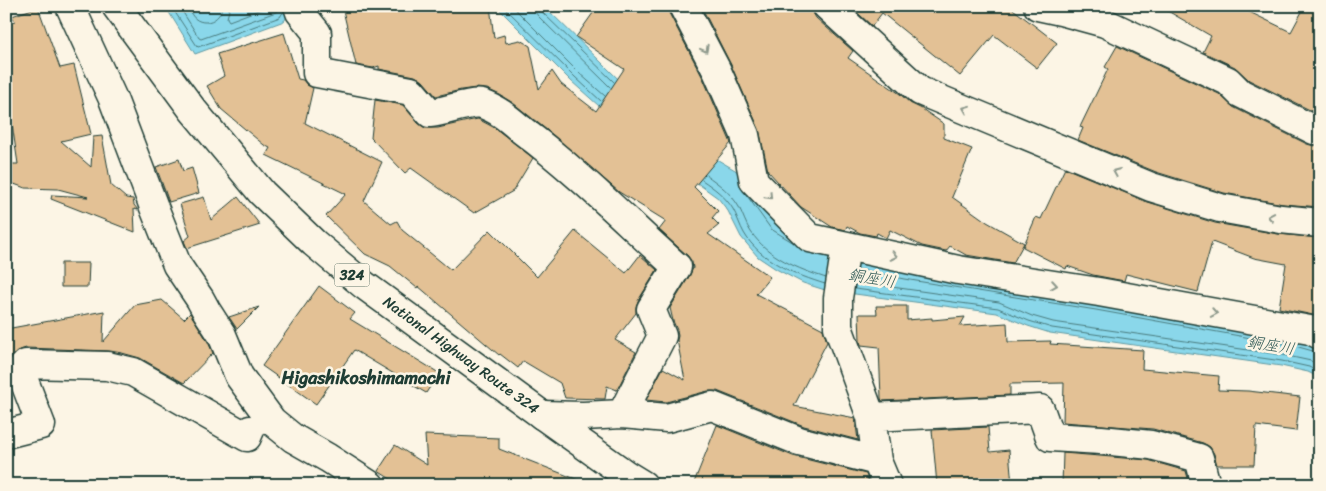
<svg xmlns="http://www.w3.org/2000/svg" width="1326" height="491" font-family="Sriracha,'Klee One',sans-serif">
<style>
.water{fill:#8ad7ea;stroke:#5f99a1}
.lines{fill:none;stroke-linecap:round;stroke-linejoin:round}
.shore{stroke:#4a7b7d;stroke-width:1}
.building{fill:#e3c195;stroke:#1f3d34}
.minor-casing{stroke:#1f3d34;stroke-width:31}
.trunk-casing{stroke:#1f3d34;stroke-width:31}
.minor{stroke:#fcf5e5;stroke-width:28}
.trunk{stroke:#fcf5e5;stroke-width:28}
.oneway{stroke:#8e998c}
.labels{text-anchor:middle;dominant-baseline:central;stroke-width:5;stroke-linejoin:round;paint-order:stroke}
.shield{fill:#fcf5e5;stroke:#617469;stroke-width:1}
.shield-label{font-size:14px;font-weight:bold;fill:#1f3d34}
.street-label{font-size:15px;fill:#1f3d34;stroke:#fcf5e5}
.water-label{font-size:16px;font-style:italic;fill:#345c58;stroke:#fcf5e5}
.quarter-label{font-size:18px;font-weight:bold;fill:#1f3d34;stroke:#fcf5e5}
</style>
<rect width="100%" height="100%" fill="#fcf5e5"/>
<filter id="ink" filterUnits="userSpaceOnUse"><feTurbulence type="fractalNoise" baseFrequency=".02" numOctaves="2"/><feDisplacementMap in="SourceGraphic" scale="10" xChannelSelector="R" yChannelSelector="G"/><feConvolveMatrix kernelMatrix="1 2 1 2 8 2 1 2 1" color-interpolation-filters="sRGB"/></filter>
<g filter="url(#ink)">
<path class="water" d="M165,6H199L203,11L216,6H295L284,21L195,54Z
M496,6H544L665,125L713,157L747,177L779,221L1320,343V378L1308,372L1281,366L1050,333L1028,326L997,313L825,290L803,283L776,269L758,257L741,237L728,211L718,198L636,139L571,81Z"/>
<g class="lines">
<path class="shore" d="M171,6L197,46L198,47L280,17L284,11
M179,6L199,38L201,39L276,12L280,6
M189,6C191,29 221,26 222,6
M230,6L227,18L229,21L269,6
M503,6L575,77L601,101
M512,6L579,73L605,96
M534,6L535,12L538,16L610,87
M541,6L542,12L614,82
M706,175C719,184 731,193 739,207C743,215 746,225 751,232C768,257 798,269 826,278
M702,180C714,188 725,196 733,209C737,216 740,226 744,233C760,261 796,275 825,284
M745,193L771,229L794,243
M858,269L904,279L1096,310L1295,346L1320,353
M856,282L999,302L1032,316L1053,322L1283,355L1311,361L1320,366
M855,289L998,308L1029,321L1052,328L1282,361L1309,367L1320,373"/>
</g>
<path class="building" d="M342,6H490L494,38L504,35L506,43L520,40L530,46L539,89L552,71L561,84L596,111L624,69L576,37L598,6H668L669,13L703,78L731,143L694,187L718,211L712,218L719,225L708,234L770,277L756,294L823,329L827,342L794,406L855,418L858,440L804,426L717,391H708L666,402L646,400L663,368L685,380L677,340L678,336L677,330L673,321L670,308L690,275L693,268L692,262L688,256L659,230L666,221L619,192L553,135L513,103L500,95L487,89L476,88L461,90L436,96L423,81L415,76L379,69V66L373,68L356,65Z
M701,6H812V11L816,18L853,51L848,58L900,94L910,103L922,109L944,124V138L972,149L952,197L987,222L1024,243L1013,263L966,255L950,246L946,251L922,246L890,230L886,238L877,233L876,236L860,233L847,226L845,230L832,227L801,207L768,171L759,129L731,65Z
M850,6H1009L1057,43L1037,68L994,35L960,76L882,13L872,26Z
M1159,6H1237L1291,32L1305,6H1320V115L1249,80L1235,67L1203,52L1211,36Z
M38,7L60,68L74,65L91,134L61,141L91,167L93,137L102,136L111,185L126,198L133,199L134,205L138,210L134,209L135,232L51,199L52,195L88,197L58,189L25,188L6,181V164H18L9,104L6,105V24L15,21L12,16Z
M284,33L298,79L303,80L307,85L313,88L305,123L382,162L364,201L391,224L397,221L402,230L451,270L490,230L537,277L575,231L626,273L640,255L657,270L638,301L636,307V313L615,340L636,352L617,390L607,386L605,399L565,398L560,383L523,361L518,368L500,354L499,355L418,286L417,288L390,266L365,254L326,216L346,194L266,155L270,148L264,145L221,109L207,86L224,76L217,54Z
M1117,46L1219,94L1233,107L1307,144L1314,146L1320,144V207L1283,204L1224,193L1156,172L1078,140L1083,128L1080,127L1108,69L1105,67Z
M375,100L403,105L418,123L425,128H438L468,121L478,119L495,128L533,158L513,191L474,213L411,168L405,173L371,138Z
M179,159L183,171L192,168L199,193L169,202L156,167Z
M1065,168L1145,201L1215,223L1278,234L1320,238V317L1313,315L1279,308L1286,264L1254,258L1212,242L1198,292L1126,274L1124,281L1093,275L1067,266L1066,269L1023,247L1036,217L1041,219Z
M204,197L211,220L238,197L260,225L187,248L184,241L190,236L180,204Z
M61,263H89L88,287H61Z
M319,286L355,313L350,319L439,373L426,393L354,350L316,404L262,366Z
M162,300L184,319L190,313L208,342L213,353L184,383L140,358L122,353L110,351L26,348L20,350L9,359L6,345V329L104,311L103,342L135,305Z
M876,306H907V320L932,318V320L965,317L960,326L1007,323L1008,342L1051,341L1050,344L1143,350L1142,369L1219,376L1218,390L1248,391L1300,397L1296,431L1256,426L1254,465H1217L1214,454L1210,447L1203,443L1153,429L1063,422L1064,383L1010,384V395L882,401L881,398L879,347L861,345L860,341L859,314H877Z
M259,307L237,329L229,317Z
M717,425L793,456L866,474L870,485H693Z
M988,427L990,452L1009,450L1012,485H937L932,430Z
M425,435L499,438V449L586,483L585,485H400L378,471L395,445L427,465Z
M1063,453L1148,460L1186,471L1190,485H1162L1161,481L1108,484V485H1062Z"/>
<g class="lines">
<g class="minor-casing">
<path id="minor" d="M70,6L113,99L155,210L177,265L200,299L206,310L222,335L239,376L272,421L293,438L328,458L370,485
M298,6L300,12L317,33V73L411,91L430,113C444,112 471,101 482,104C498,109 511,121 523,131C578,172 626,221 677,267L651,309L662,336L622,414
M683,6L717,71L745,135L754,181L810,238L958,270L1099,292L1310,330L1320,335
M827,6L920,91L1151,187L1220,208L1281,219L1320,223
M1038,6L1061,11L1105,23L1228,81L1240,93L1314,130
M846,246L838,298V327L871,417L877,461L887,485
M542,415L583,416L622,414L667,418L712,406L799,441L877,461
M871,417L1040,409L1050,437L1101,440L1151,445L1199,458L1206,485
M6,434L41,425L20,370L26,364L107,366L133,372L247,437L250,430"/>
</g>
<g class="trunk-casing">
<path id="trunk" d="M116,6L192,109L262,193L314,243L364,285L542,415L625,474L643,485"/>
</g>
<use href="#minor" class="minor"/>
<use href="#trunk" class="trunk"/>
</g>
<defs><path id="oneway-chevron" d="M-2-3.5L2.5 0L-2 3.5" fill="none" stroke-width="1.6" stroke-linecap="round" stroke-linejoin="round" transform="scale(1.25)"/></defs>
<g class="oneway">
<use href="#oneway-chevron" transform="translate(705 49) rotate(62)"/>
<use href="#oneway-chevron" transform="translate(966 109) rotate(-158)"/>
<use href="#oneway-chevron" transform="translate(1116 172) rotate(-157)"/>
<use href="#oneway-chevron" transform="translate(769 196) rotate(46)"/>
<use href="#oneway-chevron" transform="translate(1271 217) rotate(-170)"/>
<use href="#oneway-chevron" transform="translate(894 256) rotate(12)"/>
<use href="#oneway-chevron" transform="translate(1054 285) rotate(9)"/>
<use href="#oneway-chevron" transform="translate(1214 313) rotate(10)"/>
</g>
</g>
<g class="labels">
<rect class="shield" x="334.5" y="263.5" width="35" height="23" rx="4"/>
<g class="shield-label">
<text x="352" y="275">324</text>
</g>
<g class="street-label">
<text transform="translate(461 355) rotate(36)">National Highway Route 324</text>
</g>
<g class="water-label">
<text transform="translate(872 278) rotate(10)">銅座川</text>
<text transform="translate(1271 345) rotate(10)">銅座川</text>
</g>
<g class="quarter-label">
<text x="366" y="378">Higashikoshimamachi</text>
</g>
</g>
<rect width="1326" height="491" fill="none" stroke="#fcf5e5" stroke-width="25"/>
<rect x="12" y="12" width="1301" height="466" fill="none" stroke="#1f3d34" stroke-width="2" filter="url(#ink)"/>
</svg>
